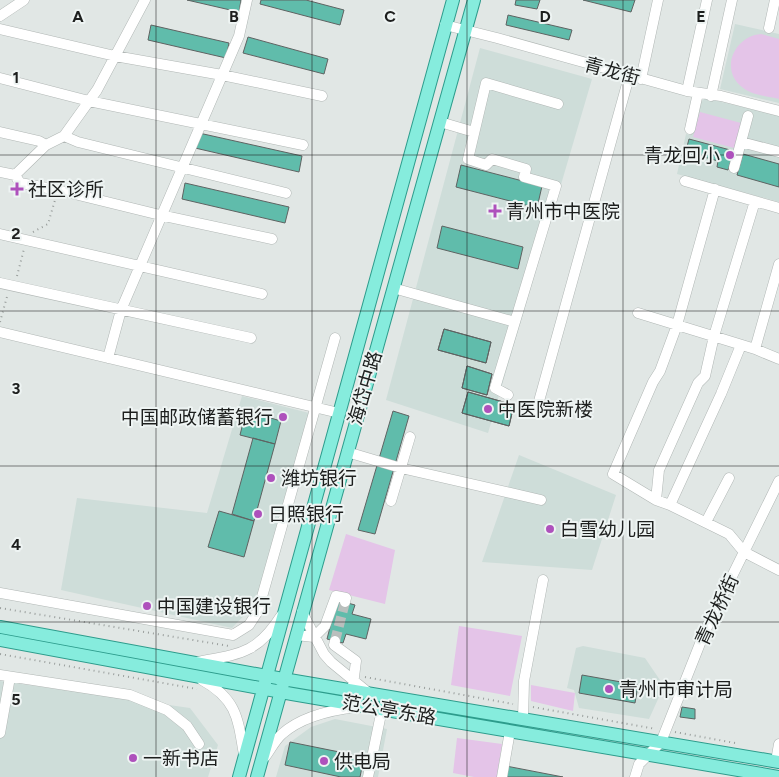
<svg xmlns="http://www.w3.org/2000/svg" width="779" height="777" font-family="Figtree,'Noto Sans SC',sans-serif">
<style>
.built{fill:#ceddd9}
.green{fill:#e4c4e8}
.building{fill:#60bcab;stroke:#5e6362}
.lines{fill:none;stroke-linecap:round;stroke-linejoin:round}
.minor-tunnel{stroke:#babfbd;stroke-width:10;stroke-dasharray:10 5;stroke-linecap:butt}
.minor-casing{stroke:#b1b7b5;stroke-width:11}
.major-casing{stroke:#2d9c8c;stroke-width:14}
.path{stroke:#999e9c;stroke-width:2;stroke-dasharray:1 4;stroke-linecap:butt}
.minor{stroke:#fff;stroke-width:10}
.major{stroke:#86ecdd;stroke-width:12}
.grid{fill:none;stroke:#1d1f1e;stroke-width:1;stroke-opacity:0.55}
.poi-dot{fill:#ae51bc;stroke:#eef4f3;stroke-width:2}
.labels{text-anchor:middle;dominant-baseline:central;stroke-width:4;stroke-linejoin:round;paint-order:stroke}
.street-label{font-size:19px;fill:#1d1f1e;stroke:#eef4f3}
.poi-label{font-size:19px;fill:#1d1f1e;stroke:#eef4f3;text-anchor:start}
.grid-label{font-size:16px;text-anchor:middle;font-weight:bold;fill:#1d1f1e;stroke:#eef4f3;stroke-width:4;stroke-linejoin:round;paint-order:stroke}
</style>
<rect width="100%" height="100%" fill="#e1e7e5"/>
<path class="built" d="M735,24L779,34V103L720,89Z
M480,48L592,79L488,433L386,400Z
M705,98L779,116V202L677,174L686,134L691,135L699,103Z
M242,396L309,413L259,600L232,628L61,590L77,498L207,513Z
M519,455L616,495L592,570L482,562Z
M583,646L645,658L664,686L649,719L579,708L574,690L567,688L576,648Z
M0,681L190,708L218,745L208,777H0Z
M335,719L387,729L378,777H276L285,746L311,727Z"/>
<path class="green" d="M761,34L779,39V99C767,96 751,95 742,87C719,69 735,36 761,34Z
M700,112L741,123L734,148L693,137Z
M346,534L395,550L385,604L329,590Z
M459,626L522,636L510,696L451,685Z
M531,685L575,693L573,711L531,701Z
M457,738L502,744L497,777H474L453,773Z"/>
<path class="building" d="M187,0H241L239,12Z
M261,0H306L344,10L340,25L260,4Z
M516,0H540L537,9L515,5Z
M583,0H635L631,12Z
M508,15L572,30L569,40L506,25Z
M151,25L229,43L226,58L148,40Z
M248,37L328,59L324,74L243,53Z
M199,133L302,156L299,172L195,148Z
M689,139L734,151L728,170L717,167L718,161L697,155L696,161L684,158Z
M743,154L779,164V187L737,175Z
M461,165L542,186L537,208L456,187Z
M185,183L289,207L285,223L182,199Z
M442,226L523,247L518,269L437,248Z
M444,329L491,342L486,363L438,350Z
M444,329L491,342L486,363L438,350Z
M467,366L492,374L487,395L462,388Z
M467,366L492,374L487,395L462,388Z
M468,392L514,405L509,426L462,413Z
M468,392L514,405L509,426L462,413Z
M246,411L281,421L275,444L240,435Z
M393,411L409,416L375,534L358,530Z
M253,438L275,444L254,521L232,514Z
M219,511L254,521L244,557L208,547Z
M337,600L355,605L352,614L371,619L366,639L346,634L343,643L327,639Z
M582,675L638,685L635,703L579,693Z
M682,707L695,709V719L680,717Z
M290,742L364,757L360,777H341L285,765Z
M506,766L563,777H504Z"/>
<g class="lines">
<path class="minor-tunnel" d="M335,641L345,602"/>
<g class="minor-casing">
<path id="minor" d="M0,16L24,0
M445,25L497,38L687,91L721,96L779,111
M769,28L775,0
M0,29L115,56L222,75L322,96
M0,78L89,101L303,145
M641,79L658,0
M687,91L707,0
M711,96L732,0
M440,122L474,132
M690,129L698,93
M0,132L39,141L46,145
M64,136L78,142L286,193
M741,142L779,152
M734,168L748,116
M0,172L15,175L20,183L58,190L160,215L272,239
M15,175L46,145L64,136L97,90L145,0
M685,181L779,208
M715,189L677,325L660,371L653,382L613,474L656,500L670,505L729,534L744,552L779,570
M0,234L262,294
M0,283L251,338
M393,288L515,322
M638,313L755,349L779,359
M0,332L339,413
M755,349L779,264
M108,358L121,310L239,36L247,0
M508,395L495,388L556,186L524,177L526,169L492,159L486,165L468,159L486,83L558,104
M536,412L627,84L633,77
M347,452L401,468L541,500
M656,500L659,470L698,383L705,376L714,336L755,201
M391,501L410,437
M670,505L721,394L741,345
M706,522L729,478
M0,593L233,635L249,625L258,611L335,338
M302,612L324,654L331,662L370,694
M296,635L314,637L325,626L336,596L346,598L345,602
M335,641L334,645L356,661L353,685
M197,662C239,654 257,654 281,616
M0,675L130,695L167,710L187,726L199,744
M202,680C237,699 238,719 244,755
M523,719L524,681L543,580
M0,733L10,677
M265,757C271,749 275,740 282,734C302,716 331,710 356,707
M776,761L779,744
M368,777L382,709
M502,777L510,731
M635,777L639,764L661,742L705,631L779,481"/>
</g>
<g class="major-casing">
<path id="major" d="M0,627L283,679L779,762
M0,640L292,694L779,777
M239,777L453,0
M257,777L474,0"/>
</g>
<path class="path" d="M33,232L48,224L55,200
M17,276L24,249
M0,322L8,293
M0,608L229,646
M0,654L197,689
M365,677L513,704
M533,707L656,729
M675,732L735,743"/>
<use href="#minor" class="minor"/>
<use href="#major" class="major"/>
</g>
<path class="grid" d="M156,0V777M312,0V777M467,0V777M623,0V777M0,155H779M0,311H779M0,466H779M0,622H779"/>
<g class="poi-dot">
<circle cx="730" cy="155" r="5"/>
<path d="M14.5 181.5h5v5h5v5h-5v5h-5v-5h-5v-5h5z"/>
<path d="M492.5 203.5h5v5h5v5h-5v5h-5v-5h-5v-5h5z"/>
<circle cx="488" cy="409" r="5"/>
<circle cx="283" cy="417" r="5"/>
<circle cx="271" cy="478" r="5"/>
<circle cx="258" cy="514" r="5"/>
<circle cx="550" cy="529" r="5"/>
<circle cx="147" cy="606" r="5"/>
<circle cx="609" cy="689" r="5"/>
<circle cx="133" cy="758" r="5"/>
<circle cx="324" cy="761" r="5"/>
</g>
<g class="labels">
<g class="street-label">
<text transform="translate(612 71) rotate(15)">青龙街</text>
<text transform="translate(365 388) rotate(-74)">海岱中路</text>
<text transform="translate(717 610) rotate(-65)">青龙桥街</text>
<text transform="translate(389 710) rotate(10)">范公亭东路</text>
</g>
<g class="poi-label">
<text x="720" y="155" text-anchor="end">青龙回小</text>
<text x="28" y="189">社区诊所</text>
<text x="506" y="211">青州市中医院</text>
<text x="498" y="409">中医院新楼</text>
<text x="273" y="417" text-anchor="end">中国邮政储蓄银行</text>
<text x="281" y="478">潍坊银行</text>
<text x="268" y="514">日照银行</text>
<text x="560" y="529">白雪幼儿园</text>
<text x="157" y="606">中国建设银行</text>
<text x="619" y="689">青州市审计局</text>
<text x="143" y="758">一新书店</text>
<text x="334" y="761">供电局</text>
</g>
</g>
<g class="grid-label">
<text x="78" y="22">A</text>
<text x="234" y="22">B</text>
<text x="390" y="22">C</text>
<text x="545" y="22">D</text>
<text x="701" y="22">E</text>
<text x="16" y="83">1</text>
<text x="16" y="239">2</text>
<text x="16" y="394">3</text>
<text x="16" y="550">4</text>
<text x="16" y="705">5</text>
</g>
</svg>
